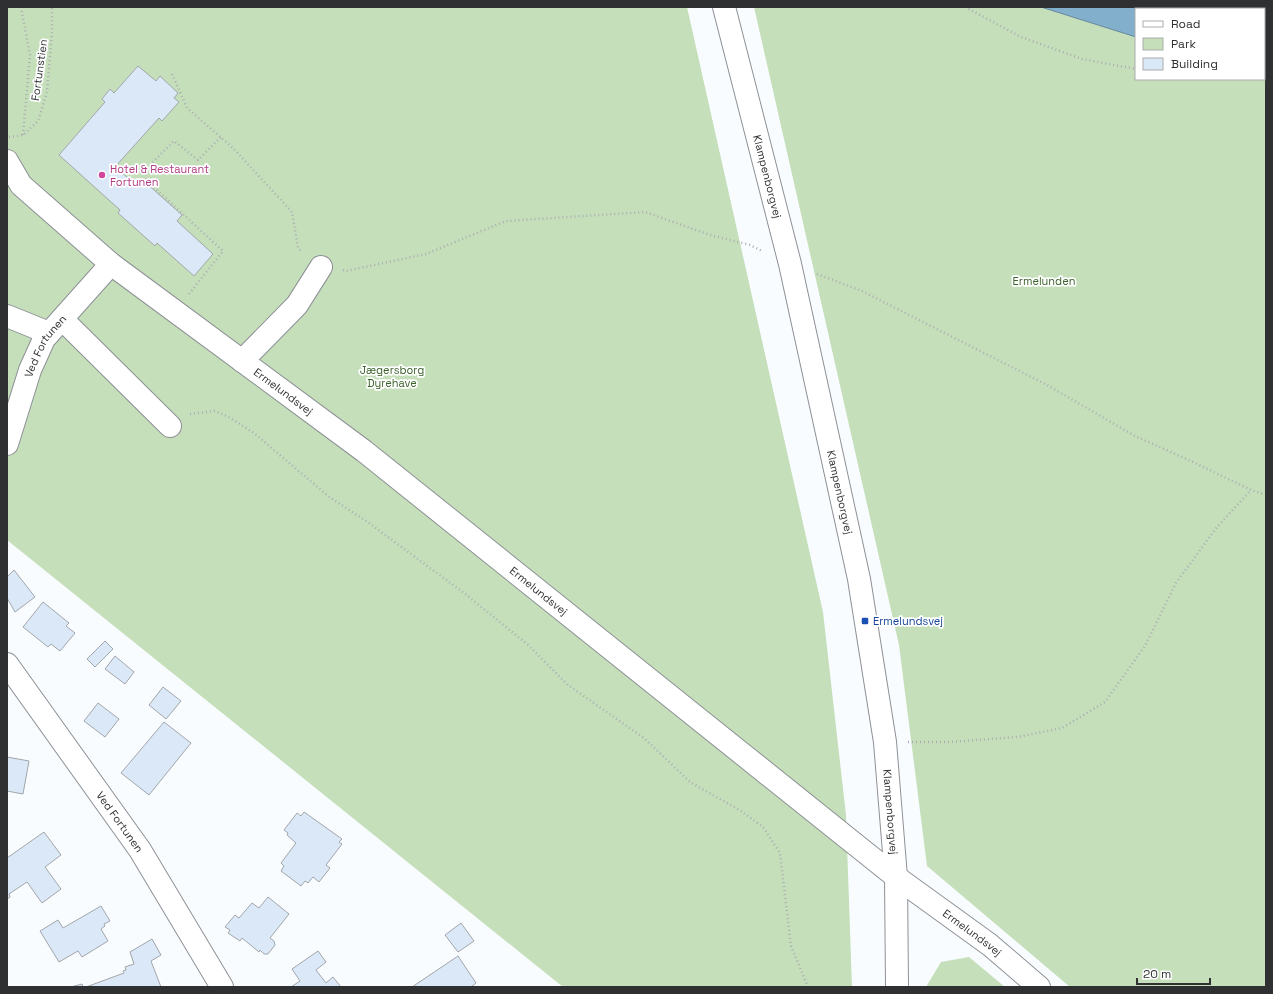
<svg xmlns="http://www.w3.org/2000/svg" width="1273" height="994" font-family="'Space Grotesk',sans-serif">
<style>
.green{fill:#c5dfbb;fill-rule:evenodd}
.water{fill:#81afcc;stroke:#68899e}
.building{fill:#dae8f7;stroke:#a2a6aa}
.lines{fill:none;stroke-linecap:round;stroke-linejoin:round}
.minor-casing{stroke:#8d9095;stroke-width:24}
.path{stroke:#acaeb0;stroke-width:2.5;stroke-dasharray:1 3;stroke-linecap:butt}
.minor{stroke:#fff;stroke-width:22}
.hotel-dot{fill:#d1479c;stroke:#fff;stroke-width:1.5}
.transit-dot{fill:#1a4fb4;stroke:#fff;stroke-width:1.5}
.labels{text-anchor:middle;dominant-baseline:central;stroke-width:3.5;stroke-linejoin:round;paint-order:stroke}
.street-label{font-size:11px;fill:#2f3032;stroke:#fff}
.hotel-label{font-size:11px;fill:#b23c85;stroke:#fff;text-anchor:start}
.park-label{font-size:11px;fill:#3b622b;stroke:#fff}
.transit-label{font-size:11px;fill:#164399;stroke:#fff;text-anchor:start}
</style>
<rect width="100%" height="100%" fill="#f9fcff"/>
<path class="green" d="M7,7H687L823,612L846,815L852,987H563L7,540Z
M754,7H1266V987H1070L927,866L899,645ZM1136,9H1264V79H1136Z
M969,957L1005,987H926L941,962Z"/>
<path class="water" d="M1041,7H1253V9H1136V37Z"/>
<path class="building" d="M138,66L156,81L160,76L178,93L174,98L179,102L162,121L159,118L115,167L140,188L145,182L182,215L177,221L213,254L194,276L157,243L155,246L118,213L120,210L59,155L105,102L102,99L110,89L114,93Z
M14,570L35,597L15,612L7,598V577Z
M43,602L69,623L66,626L75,633L60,651L51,644L48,647L23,627Z
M105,641L113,649L95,667L87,659Z
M115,656L134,672L125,684L105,669Z
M163,687L181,701L166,719L149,705Z
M98,703L119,719L105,737L84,721Z
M164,722L191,743L149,795L121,773Z
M7,757L29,761L23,794L7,791Z
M304,812L342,839L339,842L342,844L326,865L330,868L319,882L313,877L308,883L305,881L301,886L281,871L284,866L281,863L296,843L287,835L288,833L284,830L297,813L301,816Z
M44,832L61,855L45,867L61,889L42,903L27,882L9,894L10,897L7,899V858Z
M268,897L289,914L270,938L274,941L275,945L268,954H264L260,950L259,952L242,938L240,941L228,933L230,930L225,927L235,915L239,918L252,903L259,908Z
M101,906L110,921L104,924L105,926L101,929L108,941L82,957L78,951L59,962L40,931L58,920L63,928Z
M461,923L474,941L458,952L445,935Z
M152,939L161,955L151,961L161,987H86L124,973L123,971L126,970L125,967L134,964L130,952Z
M318,951L326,962L316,970L326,983L333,977L341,987H291L300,981L292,969Z
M458,956L476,983L471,987H412Z
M82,984L83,987H71Z"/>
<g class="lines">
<g class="minor-casing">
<g id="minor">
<path id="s1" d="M724,7L790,264L859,579L885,742L896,877L897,987"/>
<path id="s2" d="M7,161L21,185L111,264L364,451L896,877L990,945L1039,987"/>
<path d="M7,316L49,333"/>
<path d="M62,319L170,426"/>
<path d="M242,361L297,305L321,267"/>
<path id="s3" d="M7,444L30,370L44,339L111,264"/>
<path id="s4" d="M7,664L140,850L222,987"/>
</g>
</g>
<path class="path" d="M21,7L30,55L23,135
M965,7L1021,37L1082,59L1136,69
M172,74L187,108L233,148L292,212L298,248L303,252
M1264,75L1266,69
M1264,78L1266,80
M9,137L23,135L38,121L47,92L52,32V7
M343,270L346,271L426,254L506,221L645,212L710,235L750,245L762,251
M817,274L862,291L1047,385L1135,436L1193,462L1251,490L1266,495
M189,294L223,251L147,181L145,170L174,141L198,160L221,137
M190,414L214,411L227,416L254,433L328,496L369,523L464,593L527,644L568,685L644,738L690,782L741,811L763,827L780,853L791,946L808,987
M908,742H950L1017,737L1062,728L1105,702L1145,646L1176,583L1217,527L1251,490"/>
<use href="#minor" class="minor"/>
</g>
<circle class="hotel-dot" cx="102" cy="175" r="4"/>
<rect class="transit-dot" x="861" y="617" width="8" height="8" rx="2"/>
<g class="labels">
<g class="street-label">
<text transform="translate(39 70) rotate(-82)">Fortunstien</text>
<text stroke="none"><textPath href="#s1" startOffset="175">Klampenborgvej</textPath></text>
<text stroke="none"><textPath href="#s3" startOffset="106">Ved Fortunen</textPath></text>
<text stroke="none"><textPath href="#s2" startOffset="362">Ermelundsvej</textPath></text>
<text stroke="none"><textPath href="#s1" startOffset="499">Klampenborgvej</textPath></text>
<text stroke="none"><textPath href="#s2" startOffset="686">Ermelundsvej</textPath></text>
<text stroke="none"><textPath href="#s1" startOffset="823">Klampenborgvej</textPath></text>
<text stroke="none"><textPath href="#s4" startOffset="194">Ved Fortunen</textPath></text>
<text stroke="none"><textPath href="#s2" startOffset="1238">Ermelundsvej</textPath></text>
</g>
<g class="hotel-label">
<text x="110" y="169">Hotel &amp; Restaurant<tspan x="110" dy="13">Fortunen</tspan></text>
</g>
<g class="park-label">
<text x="1044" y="281">Ermelunden</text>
<text x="392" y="370">Jægersborg<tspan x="392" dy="13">Dyrehave</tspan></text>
</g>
<g class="transit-label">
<text x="873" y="621">Ermelundsvej</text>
</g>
</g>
<rect width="1273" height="994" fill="none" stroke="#2f3032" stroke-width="16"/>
<rect x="1135" y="8" width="130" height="72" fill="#ffffff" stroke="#acacad"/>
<rect x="1143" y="21" width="20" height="6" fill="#ffffff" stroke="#acacad"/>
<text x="1171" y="28" font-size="12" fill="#2f3032">Road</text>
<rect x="1143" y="38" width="20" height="12" fill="#c5dfbb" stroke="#acacad"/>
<text x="1171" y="48" font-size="12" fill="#2f3032">Park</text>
<rect x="1143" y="58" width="20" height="12" fill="#dae8f7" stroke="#acacad"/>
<text x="1171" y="68" font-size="12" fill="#2f3032">Building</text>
<path d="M1137 978v6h73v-6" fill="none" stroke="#2f3032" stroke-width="2"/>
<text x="1143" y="978" font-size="12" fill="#2f3032" stroke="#ffffff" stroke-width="3" paint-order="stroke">20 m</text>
</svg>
